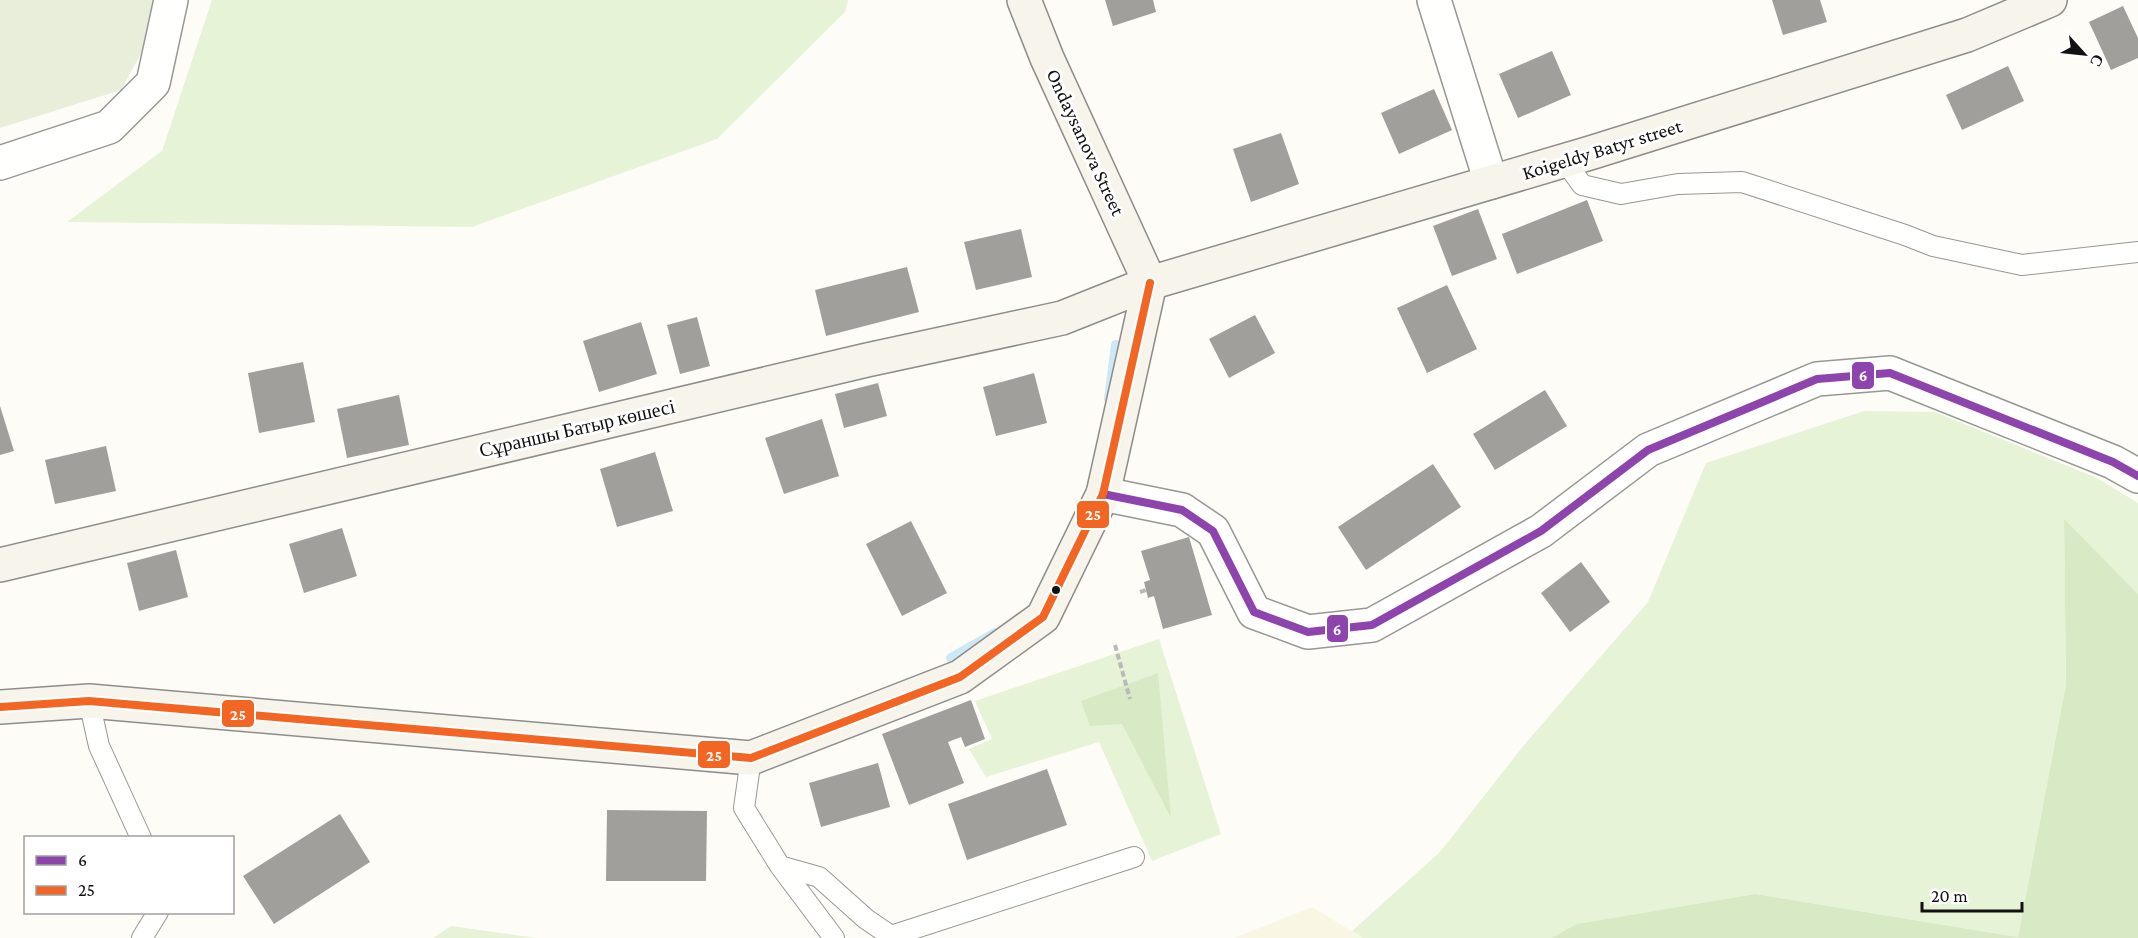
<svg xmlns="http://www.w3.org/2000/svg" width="2138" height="938" font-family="'Crimson Pro',serif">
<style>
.farmland{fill:#f9f7e4}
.green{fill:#e7f3d7}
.forest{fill:#d8eac5}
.cemetery{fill:#e9eedb}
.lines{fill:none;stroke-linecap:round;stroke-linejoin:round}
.stream{stroke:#cde8f7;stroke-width:10}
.building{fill:#a19f9c}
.lane-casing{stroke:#979795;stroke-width:22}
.street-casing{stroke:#979795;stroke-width:36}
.secondary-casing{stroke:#8e8d8b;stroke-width:36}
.path{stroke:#b9b9b8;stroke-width:4;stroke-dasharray:6 3;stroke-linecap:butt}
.lane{stroke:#fffffe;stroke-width:20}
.street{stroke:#fffffe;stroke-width:33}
.secondary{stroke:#f6f4eb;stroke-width:33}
.bus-1-casing{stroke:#fff;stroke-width:12}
.bus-2-casing{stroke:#fff;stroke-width:12}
.bus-1{stroke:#8e44ad;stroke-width:8}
.bus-2{stroke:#f26522;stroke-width:8}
.bus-dot{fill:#111;stroke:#fff;stroke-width:2}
.labels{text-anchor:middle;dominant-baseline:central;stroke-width:6;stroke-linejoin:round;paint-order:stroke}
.street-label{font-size:20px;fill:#111;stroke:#fff}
.line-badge{stroke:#fff;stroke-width:2}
.badge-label{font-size:16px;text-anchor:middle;font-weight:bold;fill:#fff}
</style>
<rect width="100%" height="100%" fill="#fdfcf7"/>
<path class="farmland" d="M1312,907L1363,938H1234Z"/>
<path class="green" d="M212,0H848L845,12L717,139L472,227L67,222L162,151Z
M1864,411L1935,412L2097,478L2138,503V594L2064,520L2066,684L2018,937L1755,894L1578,924L1551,938H1363L1352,931L1440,852L1524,745L1648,602L1706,463Z
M1159,639L1221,834L1152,861L1099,742L986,777L969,749L992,739L975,701Z
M451,926L536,938H433Z"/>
<path class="forest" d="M2064,519L2138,594V938H1551L1577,924L1755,894L2018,937L2066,684Z
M1158,673L1171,818L1122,724L1090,726L1081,701Z"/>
<path class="cemetery" d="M0,0H154L149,39L121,90L0,128Z"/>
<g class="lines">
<path class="stream" d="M1109,399L1116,345
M951,658L995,633"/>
</g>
<path class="building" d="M1105,0H1153L1156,12L1113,26Z
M1772,0H1820L1827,22L1783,35Z
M2123,6L2138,38V58L2111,70L2089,22Z
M1552,51L1571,95L1518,118L1499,74Z
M2008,66L2024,101L1962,130L1946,95Z
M1434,89L1452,130L1399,154L1381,113Z
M1281,133L1299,184L1251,202L1233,149Z
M1587,200L1603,241L1517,274L1502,234Z
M1478,209L1497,259L1452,276L1433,226Z
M1021,229L1032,277L976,290L964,242Z
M907,267L919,312L826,336L815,290Z
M1447,285L1477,349L1427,373L1397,308Z
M1255,315L1275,353L1229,378L1209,339Z
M697,317L710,366L680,374L667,325Z
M641,322L657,374L599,392L583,341Z
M303,362L315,422L259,433L248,373Z
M1034,373L1047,423L996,436L983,387Z
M878,383L887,416L844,428L835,394Z
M1545,390L1567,426L1495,470L1473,434Z
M399,395L409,445L347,458L337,409Z
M0,406L14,451L0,455Z
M822,419L839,476L784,494L765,438Z
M106,446L116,491L55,504L45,460Z
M655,452L673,511L617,527L600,469Z
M1433,464L1461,507L1366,570L1338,527Z
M911,521L947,593L902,616L866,544Z
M342,528L357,576L304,593L289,544Z
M1189,537L1212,615L1163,629L1154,596L1148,598L1144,582L1150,580L1141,551Z
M176,550L188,597L139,611L127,563Z
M1581,562L1610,602L1570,632L1541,593Z
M971,700L985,739L965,747L961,737L948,742L964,783L909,805L882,734Z
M878,763L890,807L821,827L809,783Z
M1047,769L1067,825L967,860L948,804Z
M607,810L707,811L706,881H606Z
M340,814L370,862L274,924L243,876Z"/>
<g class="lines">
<g class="lane-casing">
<path id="lane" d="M1565,161L1582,185L1621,194L1678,184L1742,182L1905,235L1933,246L2022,265L2138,252
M89,701L99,746L141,838
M751,758L744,808L780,866L819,877L866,919L891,936L1134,857
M780,866L834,938
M142,938L158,912"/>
</g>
<g class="street-casing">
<path id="street" d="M1434,0L1491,182
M0,163L109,127L153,83L171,0
M1103,494L1182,510L1213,531L1254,612L1308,632L1372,625L1541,531L1648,450L1817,379L1890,373L2113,462L2138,476"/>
</g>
<g class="secondary-casing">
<path id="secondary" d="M1024,0L1047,58L1150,283
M0,565L867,360L1062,318L1150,283L1590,153L1967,35L2050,0
M0,707L89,701L751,758L960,677L1043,617L1103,494L1150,283"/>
</g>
<path class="path" d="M1140,592L1146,590
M1115,645L1130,699"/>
<use href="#lane" class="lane"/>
<use href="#street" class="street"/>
<use href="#secondary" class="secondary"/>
<g class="bus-1-casing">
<path id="bus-1" d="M1103,494L1182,510L1213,531L1254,612L1308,632L1372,625L1541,531L1648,450L1817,379L1890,373L2113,462L2138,476"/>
</g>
<g class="bus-2-casing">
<path id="bus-2" d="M0,707L89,701L751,758L960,677L1043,617L1103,494L1150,283"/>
</g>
<use href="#bus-1" class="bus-1"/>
<use href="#bus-2" class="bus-2"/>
</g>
<circle class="bus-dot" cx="1056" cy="590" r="5"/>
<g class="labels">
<g class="street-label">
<text transform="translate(1086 142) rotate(65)">Ondaysanova Street</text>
<text transform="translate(1602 149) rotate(-17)">Koigeldy Batyr street</text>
<text transform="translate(577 428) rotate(-13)">Сұраншы Батыр көшесі</text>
</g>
</g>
<g class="line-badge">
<rect x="1851" y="361" width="24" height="29" rx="6" fill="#8e44ad"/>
<rect x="1076" y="500" width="34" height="29" rx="6" fill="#f26522"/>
<rect x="1326" y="614" width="23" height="29" rx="6" fill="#8e44ad"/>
<rect x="221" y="699" width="34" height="29" rx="6" fill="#f26522"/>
<rect x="697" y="740" width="34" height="29" rx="6" fill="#f26522"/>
</g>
<g class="badge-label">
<text x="1863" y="381">6</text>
<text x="1093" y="520">25</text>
<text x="1337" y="635">6</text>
<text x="238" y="720">25</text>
<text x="714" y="761">25</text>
</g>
<rect x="24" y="836" width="210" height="78" fill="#ffffff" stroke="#a0a0a0" stroke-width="1.5"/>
<rect x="36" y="856" width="30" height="9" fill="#8e44ad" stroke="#a0a0a0" stroke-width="1.5"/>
<text x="78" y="866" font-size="18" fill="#111111">6</text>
<rect x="36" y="886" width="30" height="9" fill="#f26522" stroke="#a0a0a0" stroke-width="1.5"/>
<text x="78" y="896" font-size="18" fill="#111111">25</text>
<g transform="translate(2084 54) rotate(117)" stroke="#ffffff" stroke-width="4.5" paint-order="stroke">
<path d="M0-4.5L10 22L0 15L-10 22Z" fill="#111111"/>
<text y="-9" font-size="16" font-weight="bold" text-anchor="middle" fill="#111111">С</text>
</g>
<path d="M1922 902v9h100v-9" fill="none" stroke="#111111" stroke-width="3"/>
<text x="1931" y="902" font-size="18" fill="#111111" stroke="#ffffff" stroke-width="4.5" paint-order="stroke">20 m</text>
</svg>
